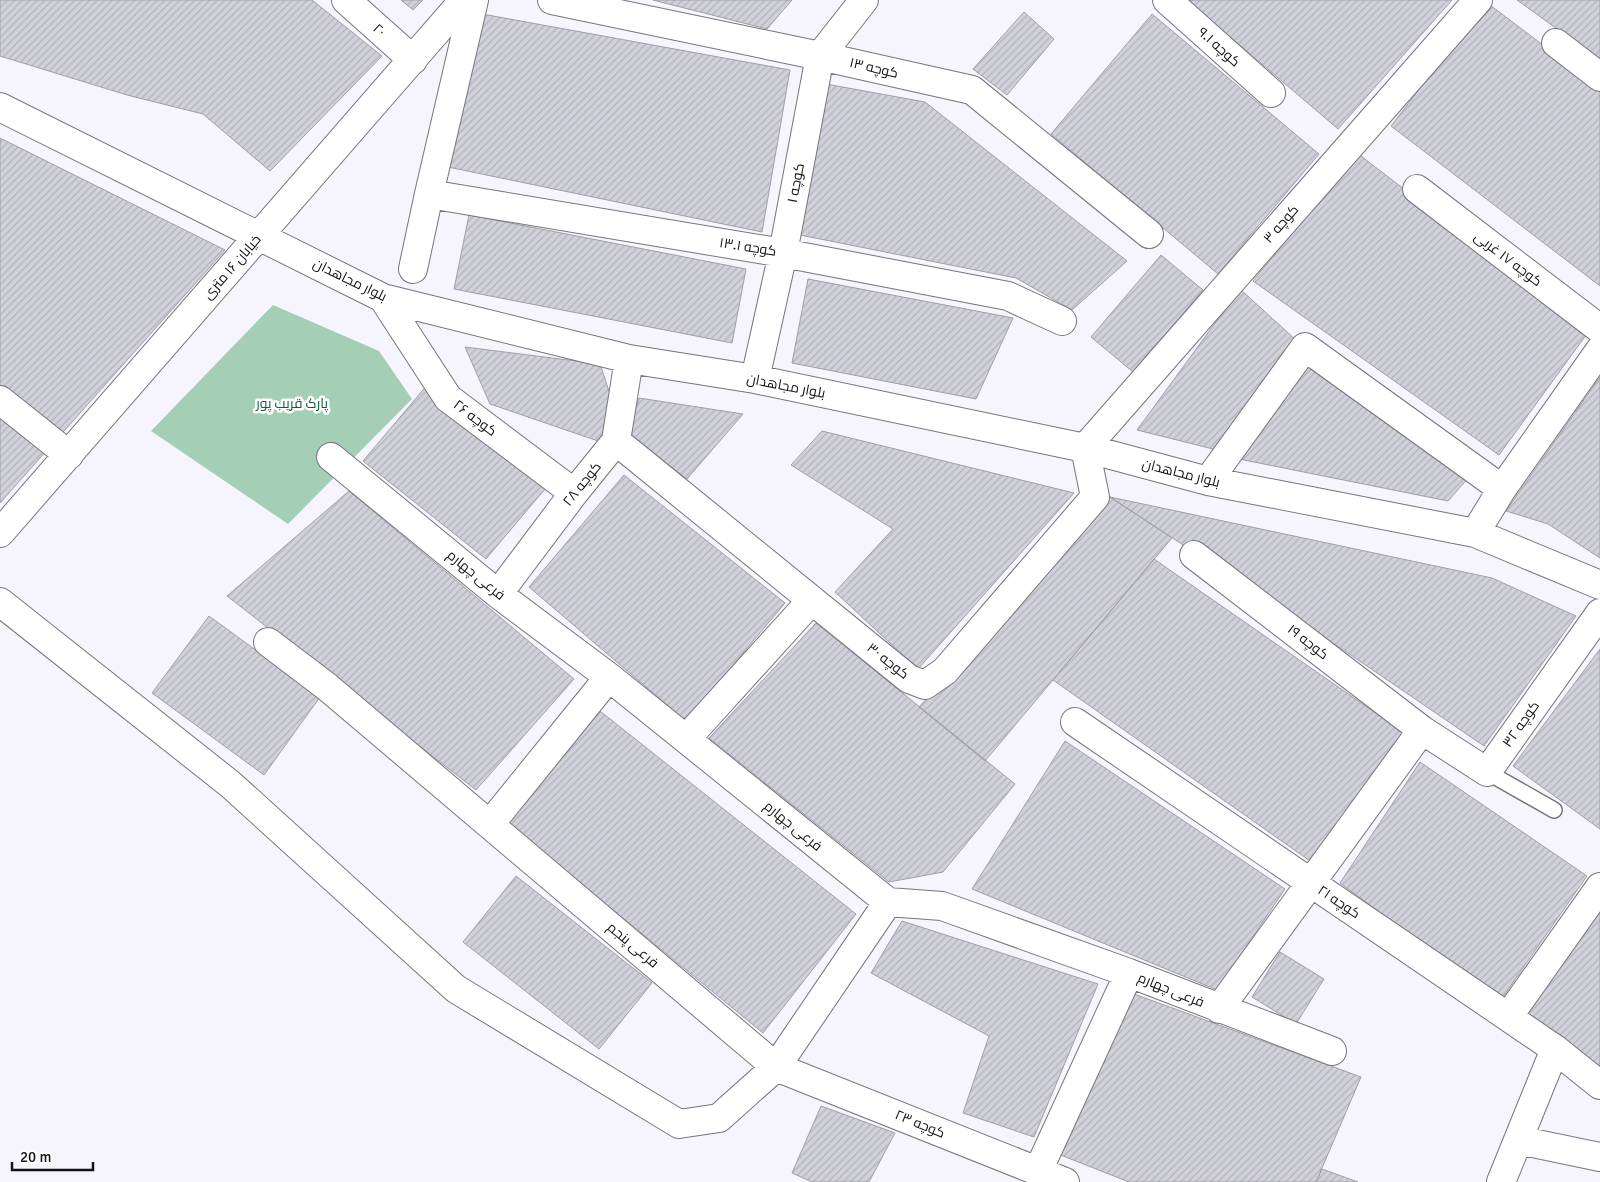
<svg xmlns="http://www.w3.org/2000/svg" width="1600" height="1182" font-family="Signika,Cairo,sans-serif">
<style>
.green{fill:#a5cfb5}
.building{fill:url(#building-hatch);stroke:#a09fa9}
.lines{fill:none;stroke-linecap:round;stroke-linejoin:round}
.service-casing{stroke:#75757e;stroke-width:18}
.minor-casing{stroke:#75757e;stroke-width:30}
.service{stroke:#fff;stroke-width:15}
.minor{stroke:#fff;stroke-width:28}
.labels{text-anchor:middle;dominant-baseline:central;stroke-width:5;stroke-linejoin:round;paint-order:stroke}
.street-label{font-size:14px;fill:#131216;stroke:#fff}
.park-label{font-size:14px;fill:#105e3a;stroke:#fff}
</style>
<defs>
<pattern id="building-hatch" width="6" height="6" patternUnits="userSpaceOnUse" patternTransform="scale(1.25)"><rect width="6" height="6" fill="#d1d1db"/><path d="M-1 1l2-2M0 6l6-6M5 7l2-2" fill="none" stroke="#b3b2bb"/></pattern>
</defs>
<rect width="100%" height="100%" fill="#f6f5fe"/>
<path class="green" d="M273,305L379,351L412,399L288,524L151,431Z"/>
<path class="building" d="M0,0H312L382,56L270,171L203,114L127,95L0,56Z
M401,0H423L413,10Z
M653,0H792L767,29Z
M1187,0H1452L1338,129Z
M1517,0H1600V60Z
M1486,2L1600,88V286L1391,126Z
M1024,12L1054,39L1007,95L973,69Z
M482,14L790,70L762,232L443,166Z
M1152,14L1319,154L1218,274L1051,134Z
M826,84L925,102L1127,261L1072,310L1016,278L800,235Z
M0,138L225,250L0,503Z
M1357,153L1589,331L1499,455L1253,281Z
M469,215L746,269L732,343L454,289Z
M1161,255L1203,290L1133,372L1091,337Z
M808,279L1013,318L976,399L792,363Z
M1240,289L1296,340L1213,449L1137,430Z
M465,347L600,364L610,394L601,442L490,404Z
M1310,363L1469,477L1448,501L1234,458Z
M1600,377V558L1548,524L1506,511Z
M428,384L545,489L486,559L363,461Z
M639,398L743,414L687,479L628,434Z
M822,431L1074,493L918,669L835,592L893,529L791,465Z
M624,475L785,603L686,721L529,587Z
M349,491L574,679L476,790L227,596Z
M1110,497L1492,578L1576,616L1484,746L1345,651Z
M1110,497L1172,538L985,761L919,707Z
M1154,559L1403,732L1310,861L1053,680Z
M209,616L320,697L264,775L152,693Z
M816,623L1015,784L943,872L889,882L709,738Z
M1600,649V829L1513,766Z
M600,711L856,914L763,1033L507,823Z
M1065,741L1285,889L1217,990L972,889Z
M1420,762L1587,876L1500,1001L1340,883Z
M516,876L652,983L599,1049L463,942Z
M1600,912V1073L1525,1014Z
M902,921L1098,984L1034,1137L963,1113L989,1036L871,973Z
M1280,952L1324,979L1296,1024L1252,997Z
M1134,994L1361,1077L1316,1182H1129L1058,1154Z
M821,1106L895,1133L869,1182H812L792,1173Z
M1322,1169L1358,1182H1316Z"/>
<g class="lines">
<g class="service-casing">
<path id="service" d="M1487,772L1554,810"/>
</g>
<g class="minor-casing">
<path id="minor" d="M346,0L413,60
M552,0L820,56L972,90L1149,234
M1167,0L1271,93
M1556,43L1600,77
M0,107L383,298L629,359L755,379L1085,448L1208,481L1475,533L1600,585
M1417,189L1600,329
M429,194L783,253L1008,296L1062,321
M413,269L429,194L474,0
M383,298L448,398L574,493
M755,379L783,253L820,56L864,0
M0,400L69,455
M616,441L909,679L925,685L945,671L1095,497L1085,448L1478,0
M331,457L498,594L609,677L888,902L942,906L1129,973L1332,1051
M1208,481L1305,347L1502,489
M0,533L464,0
M1475,533L1502,489L1600,350
M1194,555L1422,730L1487,772L1600,613
M498,594L574,493L616,441L629,359
M0,602L230,784L456,989L679,1124L719,1118L776,1067L888,902
M268,642L326,686L776,1067L1065,1182
M1075,722L1555,1049L1600,1085
M686,739L812,600
M490,824L609,677
M1219,1009L1422,730
M1508,1017L1600,887
M1518,1140L1600,1157
M1038,1171L1129,973
M1501,1182L1555,1049"/>
</g>
<use href="#service" class="service"/>
<use href="#minor" class="minor"/>
</g>
<g class="labels">
<g class="street-label">
<text transform="translate(379 30) rotate(42)">۲۰</text>
<text transform="translate(1219 47) rotate(42)">کوچه ۹.۱</text>
<text transform="translate(874 68) rotate(13)">کوچه ۱۳</text>
<text transform="translate(796 183) rotate(-79)">کوچه ۱</text>
<text transform="translate(1281 224) rotate(-49)">کوچه ۳</text>
<text transform="translate(748 247) rotate(9)">کوچه ۱۳.۱</text>
<text transform="translate(1508 259) rotate(37)">کوچه ۱۷ غربی</text>
<text transform="translate(232 267) rotate(-49)">خیابان ۱۶ متری</text>
<text transform="translate(350 280) rotate(26)">بلوار مجاهدان</text>
<text transform="translate(786 386) rotate(11)">بلوار مجاهدان</text>
<text transform="translate(475 418) rotate(37)">کوچه ۲۶</text>
<text transform="translate(1181 473) rotate(14)">بلوار مجاهدان</text>
<text transform="translate(582 484) rotate(-51)">کوچه ۲۸</text>
<text transform="translate(476 575) rotate(39)">فرعی چهارم</text>
<text transform="translate(1308 642) rotate(38)">کوچه ۱۹</text>
<text transform="translate(888 661) rotate(38)">کوچه ۳۰</text>
<text transform="translate(1521 724) rotate(-55)">کوچه ۳۲</text>
<text transform="translate(793 826) rotate(39)">فرعی چهارم</text>
<text transform="translate(1339 902) rotate(34)">کوچه ۲۱</text>
<text transform="translate(633 945) rotate(40)">فرعی پنجم</text>
<text transform="translate(1171 990) rotate(22)">فرعی چهارم</text>
<text transform="translate(920 1124) rotate(22)">کوچه ۲۳</text>
</g>
<g class="park-label">
<text x="292" y="403">پارک قریب پور</text>
</g>
</g>
<path d="M12 1162v8h81v-8" fill="none" stroke="#131216" stroke-width="2.5"/>
<text x="20" y="1162" font-size="15" fill="#131216" stroke="#ffffff" stroke-width="4" paint-order="stroke">20 m</text>
</svg>
